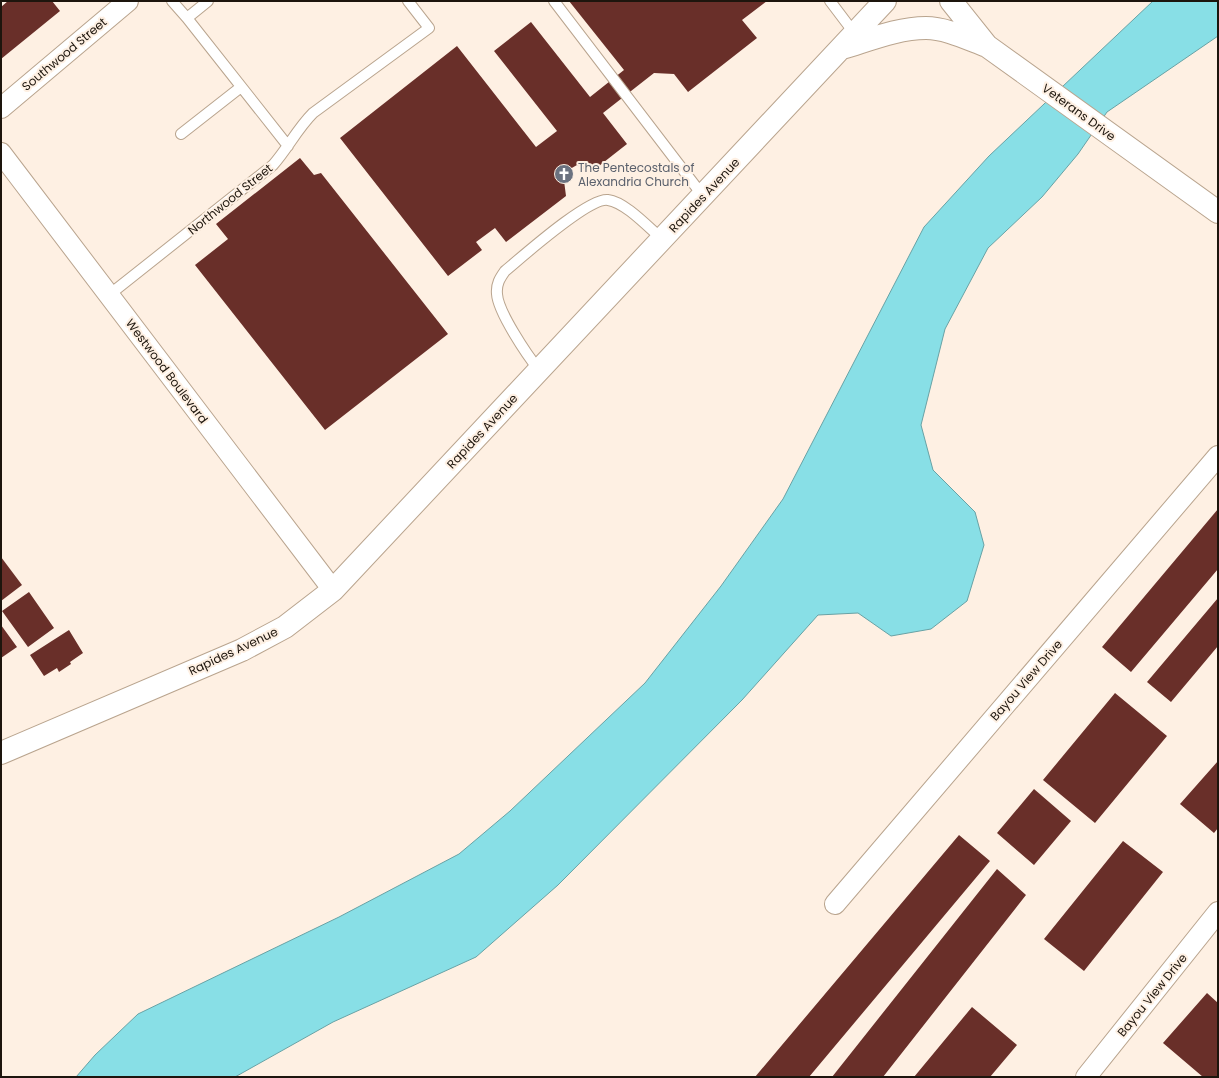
<svg xmlns="http://www.w3.org/2000/svg" width="1219" height="1078" font-family="Poppins,sans-serif">
<style>
.water{fill:#88dfe6;stroke:#68a2a5}
.building{fill:#692f29}
.lines{fill:none;stroke-linecap:round;stroke-linejoin:round}
.lane-casing{stroke:#b9a48e;stroke-width:12}
.street-casing{stroke:#b9a48e;stroke-width:22}
.secondary-casing{stroke:#b9a48e;stroke-width:24}
.lane{stroke:#fff;stroke-width:10}
.street{stroke:#fff;stroke-width:20}
.secondary{stroke:#fff;stroke-width:22}
.labels{text-anchor:middle;dominant-baseline:central;stroke-width:4;stroke-linejoin:round;paint-order:stroke}
.street-label{font-size:12px;fill:#1d150d;stroke:#fef0e3}
.worship-label{font-size:12px;fill:#5b616d;stroke:#fef0e3;text-anchor:start}
</style>
<rect width="100%" height="100%" fill="#fef0e3"/>
<path class="water" d="M1153,1H1218V36L1107,112L1078,154L1042,197L988,248L945,329L921,425L933,470L975,512L984,545L967,601L931,629L891,636L858,613L818,615L742,700L558,885L476,957L333,1022L235,1077H76L95,1055L138,1014L339,917L459,854L510,811L645,683L721,586L783,499L924,227L989,156Z"/>
<path class="building" d="M8,1H52L60,11L1,59V7Z
M569,1H767L742,20L757,38L688,92L674,74L654,73L603,113L627,144L590,173L577,165L563,173L566,196L506,242L495,228L476,242L482,250L448,276L340,138L457,46L536,147L557,131L494,51L531,22L590,97L624,70Z
M300,158L314,175L321,173L448,334L325,430L195,265L228,239L216,224Z
M1218,509V569L1131,672L1102,647Z
M1,557L22,585L1,601Z
M29,592L54,628L28,647L2,611Z
M1218,598V646L1171,702L1147,682Z
M1,625L17,647L1,658Z
M69,630L83,653L70,662L71,664L59,672L57,668L44,676L30,655Z
M1115,693L1167,736L1095,823L1043,780Z
M1218,761V828L1214,833L1180,804Z
M1034,789L1071,821L1034,865L997,833Z
M959,835L990,861L809,1077H755Z
M1123,841L1163,872L1084,971L1044,939Z
M997,869L1026,895L883,1077H832Z
M1207,993L1218,1003V1077H1203L1163,1043Z
M972,1007L1017,1045L990,1077H914Z"/>
<g class="lines">
<g class="lane-casing">
<path id="lane" d="M172,1L187,18
M208,1L187,18L288,146
M554,1L703,196
M830,1L855,34
M181,134L241,87
M109,295L273,165C288,148 297,129 313,113L429,28L408,1
M539,370C527,355 498,312 497,294C496,284 500,278 505,271C522,257 589,197 608,200C625,202 649,228 662,239"/>
</g>
<g class="street-casing">
<path id="street" d="M1,108L128,1
M1,153L333,590
M835,904L1218,456
M1086,1077L1218,912"/>
</g>
<g class="secondary-casing">
<path id="secondary" d="M951,1L987,46L1218,212
M842,48C869,40 898,28 926,28C946,28 968,39 987,46
M1,753L242,650L285,627L333,590L885,1"/>
</g>
<use href="#lane" class="lane"/>
<use href="#street" class="street"/>
<use href="#secondary" class="secondary"/>
</g>
<defs>
<g id="church-disc" transform="scale(1)"><circle r="9.5" fill="#6b7280" stroke="#fef0e3"/><path d="M-1.2-6h2.4v3.5h3.3v2.4h-3.3V6h-2.4V-.1h-3.3v-2.4h3.3Z" fill="#fff"/></g>
</defs>
<g fill-rule="evenodd">
<use href="#church-disc" x="564" y="174"/>
</g>
<g class="labels">
<g class="street-label">
<text transform="translate(64 54) rotate(-40)">Southwood Street</text>
<text transform="translate(1079 112) rotate(36)">Veterans Drive</text>
<text transform="translate(704 195) rotate(-47)">Rapides Avenue</text>
<text transform="translate(230 199) rotate(-39)">Northwood Street</text>
<text transform="translate(167 371) rotate(53)">Westwood Boulevard</text>
<text transform="translate(482 431) rotate(-47)">Rapides Avenue</text>
<text transform="translate(233 651) rotate(-25)">Rapides Avenue</text>
<text transform="translate(1026 680) rotate(-49)">Bayou View Drive</text>
<text transform="translate(1152 995) rotate(-51)">Bayou View Drive</text>
</g>
<g class="worship-label">
<text x="578" y="167">The Pentecostals of<tspan x="578" dy="14">Alexandria Church</tspan></text>
</g>
</g>
<rect width="1219" height="1078" fill="none" stroke="#1d150d" stroke-width="4"/>
</svg>
